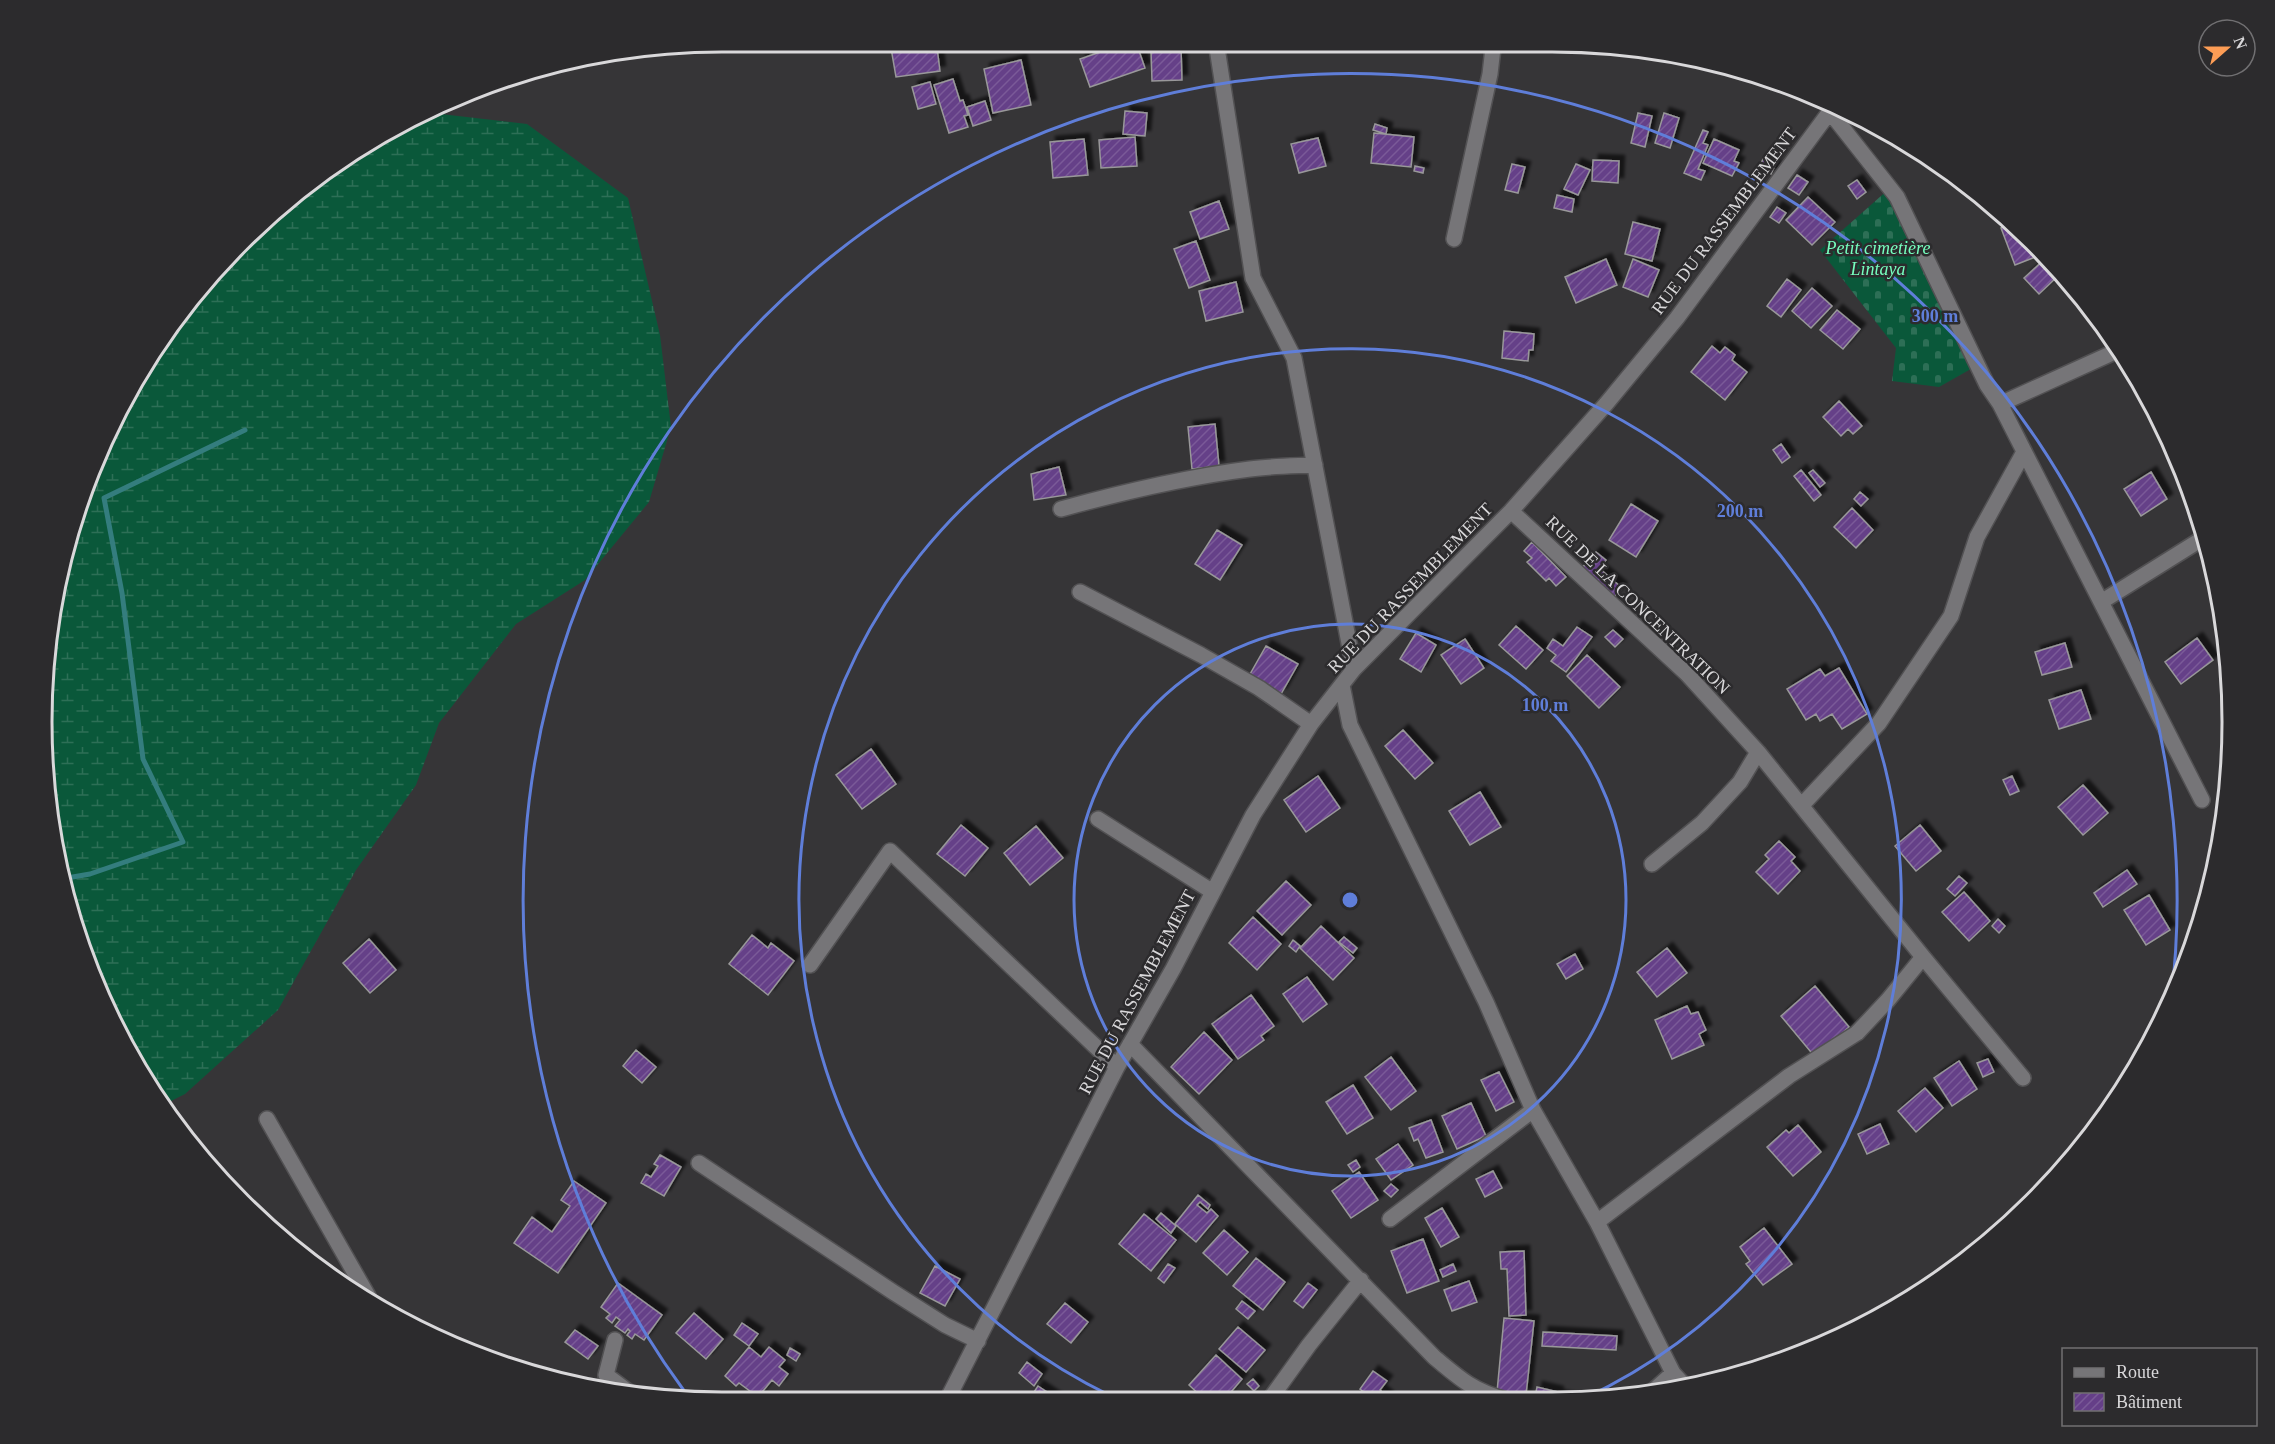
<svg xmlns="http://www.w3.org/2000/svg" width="2275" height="1444" font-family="'Times New Roman',serif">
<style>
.wetland{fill:url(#wetland-marsh)}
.cemetery{fill:url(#cemetery-stones)}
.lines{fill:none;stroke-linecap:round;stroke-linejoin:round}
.stream{stroke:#347d7e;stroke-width:5}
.building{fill:url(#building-hatch);stroke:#99989a;stroke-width:1.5;filter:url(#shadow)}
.minor-casing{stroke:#525153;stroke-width:18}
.minor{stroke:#767578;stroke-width:15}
.ring{fill:none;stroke:#5f7ed9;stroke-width:3}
.labels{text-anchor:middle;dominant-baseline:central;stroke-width:5;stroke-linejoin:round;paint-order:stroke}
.street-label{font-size:18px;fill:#d9d8da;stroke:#2c2b2d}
.park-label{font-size:18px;font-style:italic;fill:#76ffbf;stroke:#2c2b2d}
.rim{fill:none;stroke:#d9d8da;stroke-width:3}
.centre{fill:#5f7ed9;stroke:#2c2b2d;stroke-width:3}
.ring-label{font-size:18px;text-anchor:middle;font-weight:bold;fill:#5f7ed9;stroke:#2c2b2d;stroke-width:5;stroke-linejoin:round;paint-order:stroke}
</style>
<defs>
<pattern id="wetland-marsh" width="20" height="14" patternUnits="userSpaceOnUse" patternTransform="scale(1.5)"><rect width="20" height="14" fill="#0a583a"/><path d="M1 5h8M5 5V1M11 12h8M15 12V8" fill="none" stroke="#2d6f56"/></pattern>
<pattern id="cemetery-stones" width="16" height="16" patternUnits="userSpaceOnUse" patternTransform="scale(1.5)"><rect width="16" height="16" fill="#0a583a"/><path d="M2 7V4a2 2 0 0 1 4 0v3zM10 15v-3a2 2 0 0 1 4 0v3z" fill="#2d6f56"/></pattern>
<pattern id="building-hatch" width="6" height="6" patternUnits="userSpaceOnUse" patternTransform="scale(1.5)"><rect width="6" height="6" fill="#653f88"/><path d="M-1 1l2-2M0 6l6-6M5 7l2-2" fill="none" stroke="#7a5a98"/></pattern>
<filter id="shadow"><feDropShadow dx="5.5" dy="-5.5" stdDeviation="1.5" flood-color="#0009"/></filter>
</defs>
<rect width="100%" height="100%" fill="#363537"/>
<path class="wetland" d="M432,113L527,124L628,198L660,335L671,427L649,502L585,580L516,624L439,723L416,785L356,870L278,1010L185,1094L161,1106L112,1022L65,898L48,810L43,678L78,503L133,382L183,308L241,241L344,157Z"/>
<path class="cemetery" d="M1890,188L1978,365L1939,387L1892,381L1896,348L1820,250Z"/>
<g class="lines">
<path class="stream" d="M61,879L90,874L183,842L143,759L122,593L104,498L245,430"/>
</g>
<path class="building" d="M891,48H937L940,71L896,77Z
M1112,48H1138L1145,68L1090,87L1080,59Z
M1181,49L1182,80L1152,81L1151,50Z
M1021,60L1031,105L993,113L984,69Z
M953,79L960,101L963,100L968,115L964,116L968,127L949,133L934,85Z
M930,82L936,104L918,109L912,87Z
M985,101L991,120L973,126L967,107Z
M1125,111L1147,113L1145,136L1123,134Z
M1638,113L1652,116L1645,147L1631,143Z
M1664,113L1679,118L1670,148L1655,143Z
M1375,124L1387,128L1386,134L1373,130Z
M1703,130L1708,132L1703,143L1708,145L1698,169L1705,171L1701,180L1684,173Z
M1374,133L1414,137L1411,167L1371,163Z
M1135,137L1137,166L1101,168L1099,140Z
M1318,138L1326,166L1299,173L1291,144Z
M1084,139L1088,175L1053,178L1050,142Z
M1714,139L1739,150L1734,161L1739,163L1732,176L1703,163Z
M1763,159L1775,165L1771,174L1759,168Z
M1593,160L1619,161L1618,183L1592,181Z
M1512,164L1525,167L1518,193L1505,190Z
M1576,164L1590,170L1578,195L1564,189Z
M1415,166L1424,168L1423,173L1414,171Z
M1797,175L1808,182L1799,195L1788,188Z
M1857,180L1866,192L1857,199L1848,186Z
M1557,195L1574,199L1572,212L1554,208Z
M1808,197L1835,222L1812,245L1786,220Z
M1219,201L1229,229L1200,239L1190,212Z
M1777,207L1786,213L1779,223L1770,217Z
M1633,222L1660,229L1652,261L1625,254Z
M2011,224L2043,254L2015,265L2001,228Z
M1196,241L1210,280L1189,288L1174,249Z
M2047,257L2061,273L2039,294L2024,278Z
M1606,259L1617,285L1576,303L1565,277Z
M1633,259L1659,270L1648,297L1623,287Z
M1787,279L1801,290L1781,317L1767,306Z
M1236,282L1243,312L1206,321L1199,291Z
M1812,288L1832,306L1811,328L1792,311Z
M1837,310L1860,329L1843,349L1820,330Z
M1504,331L1534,334L1533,350H1529L1528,361L1502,358Z
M1712,346L1720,353L1725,347L1735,355L1732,360L1747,372L1725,400L1691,372Z
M2129,364L2142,382L2149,397L2144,400L2126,366Z
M1839,401L1862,426L1853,434L1848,429L1841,436L1823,417Z
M1215,424L1219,466L1192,469L1188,427Z
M1781,444L1790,457L1782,463L1773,450Z
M1059,467L1066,495L1034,500L1031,474Z
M1801,470L1821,495L1814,501L1794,476Z
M1813,470L1825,483L1820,487L1809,473Z
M2151,472L2167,499L2141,516L2124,489Z
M1860,492L1868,499L1861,506L1854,499Z
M1631,504L1658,521L1636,557L1609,540Z
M1852,508L1873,530L1856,548L1834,527Z
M1217,530L1242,545L1220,580L1195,564Z
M1532,542L1566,577L1556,586L1549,578L1546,581L1527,562L1532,558L1524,551Z
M1596,552L1606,560L1599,568L1622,588L1614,597L1581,569Z
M1516,626L1543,650L1526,669L1499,645Z
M1577,627L1592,637L1566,672L1551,661L1556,655L1547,648L1553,639L1563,646Z
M1613,630L1623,639L1615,647L1605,637Z
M1416,633L1436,645L1421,672L1400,659Z
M2197,638L2213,660L2181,684L2165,662Z
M1465,639L1484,668L1461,684L1441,655Z
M2065,643L2072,667L2042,675L2035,652Z
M1266,646L1298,664L1281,694L1249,676Z
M1587,655L1620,687L1599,708L1567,676Z
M1839,668L1867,714L1842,729L1832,714L1820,721L1816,714L1806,720L1787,689L1820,669L1825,676Z
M2081,690L2091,719L2059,729L2049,700Z
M1403,730L1433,763L1415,779L1385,746Z
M871,749L896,784L862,809L836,775Z
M1318,776L1340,808L1306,832L1284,800Z
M2012,776L2019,791L2010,795L2003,780Z
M2083,785L2108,813L2083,835L2058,807Z
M1480,792L1501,827L1470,845L1449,811Z
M961,825L988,848L965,876L937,854Z
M1920,825L1941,851L1916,871L1895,846Z
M1036,826L1063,858L1030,885L1004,853Z
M1779,841L1795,857L1791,861L1800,871L1778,894L1756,872L1769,859L1765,855Z
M2127,870L2137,884L2103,907L2094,893Z
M1959,876L1967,883L1955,896L1947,889Z
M1286,881L1311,905L1282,935L1257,911Z
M1964,892L1990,921L1969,941L1942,912Z
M2149,895L2170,930L2146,945L2124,910Z
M1253,917L1281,944L1257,970L1229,943Z
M1998,919L2005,926L1999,933L1992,926Z
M1321,926L1354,958L1333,980L1300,948Z
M752,935L768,948L771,943L794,961L768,995L729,964Z
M1344,937L1357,948L1353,953L1339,942Z
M369,939L396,970L370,993L343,963Z
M1293,940L1300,946L1296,952L1289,946Z
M1667,948L1687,973L1657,997L1637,972Z
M1575,954L1583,969L1566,979L1557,964Z
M1307,977L1327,1004L1303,1022L1283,994Z
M1815,986L1849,1027L1815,1057L1781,1016Z
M1251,995L1274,1026L1261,1036L1264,1040L1238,1059L1212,1024Z
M1687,1006L1691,1014L1698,1012L1706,1030L1699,1034L1704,1045L1672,1059L1655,1020Z
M1204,1032L1232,1060L1199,1094L1171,1067Z
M636,1050L656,1067L642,1083L623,1066Z
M1391,1057L1416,1091L1391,1110L1365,1077Z
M1988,1059L1994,1072L1983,1077L1977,1063Z
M1959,1061L1977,1089L1952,1106L1934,1078Z
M1499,1072L1514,1102L1496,1111L1481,1080Z
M1353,1085L1373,1118L1347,1134L1326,1102Z
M1925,1088L1943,1108L1916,1132L1898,1111Z
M1471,1103L1486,1136L1457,1149L1442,1116Z
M1431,1120L1443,1152L1426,1158L1418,1139L1414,1141L1409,1128Z
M1880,1124L1889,1144L1867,1154L1858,1134Z
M1798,1125L1821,1152L1793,1176L1767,1147L1786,1130L1789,1133Z
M1398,1144L1413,1165L1391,1180L1376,1159Z
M660,1155L681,1167L664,1196L641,1183L646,1174L651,1177L658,1166L654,1164Z
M1356,1160L1360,1167L1353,1172L1348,1165Z
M1493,1171L1502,1188L1485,1197L1476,1179Z
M1359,1172L1378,1200L1351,1218L1332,1191Z
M574,1181L606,1203L558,1273L514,1243L532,1217L552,1232L570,1206L561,1200Z
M1391,1184L1398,1190L1391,1197L1384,1191Z
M1198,1195L1210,1205L1208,1209L1200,1202L1197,1205L1207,1213L1211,1209L1218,1216L1196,1242L1175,1224Z
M1442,1208L1459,1237L1441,1247L1425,1218Z
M1161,1213L1176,1226L1171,1233L1156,1219Z
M1144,1214L1176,1240L1151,1271L1119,1244Z
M1764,1228L1792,1264L1763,1285L1746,1264L1750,1261L1740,1247Z
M1224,1230L1248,1252L1227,1275L1203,1253Z
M1423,1239L1439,1281L1407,1293L1391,1251Z
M1524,1251L1526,1315L1509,1316L1507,1269H1501L1500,1252Z
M1256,1258L1285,1282L1263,1310L1233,1286Z
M1168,1264L1175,1268L1164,1283L1158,1278Z
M1453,1264L1456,1271L1443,1277L1440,1270Z
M935,1266L960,1279L945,1306L920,1293Z
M1469,1281L1477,1302L1452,1311L1444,1290Z
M618,1283L662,1315L644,1340L635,1334L632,1339L627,1335L630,1331L628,1329L625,1333L615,1326L620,1320L616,1317L612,1323L606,1318L610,1314L601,1307Z
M1308,1283L1317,1290L1303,1308L1294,1301Z
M1242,1301L1255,1311L1248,1319L1236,1309Z
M1065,1303L1088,1322L1071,1343L1047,1324Z
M694,1313L723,1339L706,1359L676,1333Z
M1504,1318L1534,1321L1526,1395L1497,1392Z
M742,1323L758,1334L749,1346L734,1335Z
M1238,1327L1265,1350L1246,1372L1219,1349Z
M575,1330L598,1346L588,1359L565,1342Z
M1543,1332L1617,1336L1616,1350L1542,1346Z
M749,1347L761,1357L769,1347L785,1360L779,1367L788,1374L779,1386L772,1380L758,1397L739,1383L736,1386L725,1376Z
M790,1348L800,1354L796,1361L787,1355Z
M1216,1355L1242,1379L1225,1399H1204L1189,1385Z
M1027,1362L1042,1374L1034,1386L1019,1373Z
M1373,1371L1387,1381L1380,1390L1388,1397L1386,1400H1374L1360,1389Z
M1253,1379L1259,1386L1254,1391L1247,1384Z
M1038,1386L1056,1398H1030Z
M1537,1387L1558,1392L1557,1395L1577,1400H1550L1535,1397Z"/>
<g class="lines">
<g class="minor-casing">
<path id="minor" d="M1217,48L1253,278L1294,358L1354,669
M1830,112L1897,197L1987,385L2000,404L2202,800
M1454,239L1490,74L1493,48
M2000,404L2119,350
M1061,509C1123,492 1186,477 1250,469C1271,466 1293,466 1315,465
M1511,511L1687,674L1758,752L1923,957L2023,1078
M1080,592L1201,655L1259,688L1311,724
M2101,602L2205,537
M1342,685L1350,725L1486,1002L1533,1110L1597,1222L1673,1373L1685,1386
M1802,805L1879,723L1951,616L1977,537L2024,452
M1098,819L1213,892
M1652,864L1702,823L1740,782L1758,752
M810,965L890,851L1117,1067
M1130,1044L1434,1357C1460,1379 1472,1390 1506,1400
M267,1119L368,1296
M699,1163L893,1292L945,1325L978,1341
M1390,1219L1533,1110
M1597,1222L1789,1076L1857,1033L1888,1000L1923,957
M615,1340L606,1375L634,1396
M1653,1391L1673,1373
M948,1398L1117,1067L1173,969L1253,815L1311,724L1354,669L1511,511L1606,404L1677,318L1834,106
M1270,1399L1309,1345L1361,1280"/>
</g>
<use href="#minor" class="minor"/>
</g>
<g class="ring">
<circle cx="1350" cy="900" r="276"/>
<path d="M1113 1397A551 551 0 1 1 1583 1399"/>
<path d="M685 1392A827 827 0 1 1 2171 1001"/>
</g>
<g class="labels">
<g class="street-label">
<text transform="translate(1724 221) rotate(-53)">RUE DU RASSEMBLEMENT</text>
<text transform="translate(1410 588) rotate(-46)">RUE DU RASSEMBLEMENT</text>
<text transform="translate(1638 605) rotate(44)">RUE DE LA CONCENTRATION</text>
<text transform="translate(1137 992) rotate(-62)">RUE DU RASSEMBLEMENT</text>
</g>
<g class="park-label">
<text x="1878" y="248">Petit cimetière<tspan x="1878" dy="21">Lintaya</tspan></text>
</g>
</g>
<path d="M0 0H2275V1444H0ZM722 52H1552A670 670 0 0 1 2222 722V722A670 670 0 0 1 1552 1392H722A670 670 0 0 1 52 722V722A670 670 0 0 1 722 52Z" fill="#2c2b2d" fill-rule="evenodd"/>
<path class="rim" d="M722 52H1552A670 670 0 0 1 2222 722V722A670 670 0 0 1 1552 1392H722A670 670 0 0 1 52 722V722A670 670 0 0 1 722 52Z"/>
<circle cx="1350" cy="900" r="9" class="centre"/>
<g class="ring-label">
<text x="1935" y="322">300 m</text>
<text x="1740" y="517">200 m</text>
<text x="1545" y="711">100 m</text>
</g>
<rect x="2062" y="1348" width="195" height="78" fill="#2c2b2d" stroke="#717072" stroke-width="1.5"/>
<rect x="2074" y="1368" width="30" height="9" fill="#767578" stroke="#717072" stroke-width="1.5"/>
<text x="2116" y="1378" font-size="18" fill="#d9d8da">Route</text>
<rect x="2074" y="1393" width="30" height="18" fill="url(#building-hatch)" stroke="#717072" stroke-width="1.5"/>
<text x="2116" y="1408" font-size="18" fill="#d9d8da">Bâtiment</text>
<g transform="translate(2227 48) rotate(69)"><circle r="28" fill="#2c2b2d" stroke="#717072" stroke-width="1.5"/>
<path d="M0-4.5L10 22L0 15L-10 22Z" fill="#fd9d55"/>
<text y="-9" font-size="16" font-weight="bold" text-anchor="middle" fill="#d9d8da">N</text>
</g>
</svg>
